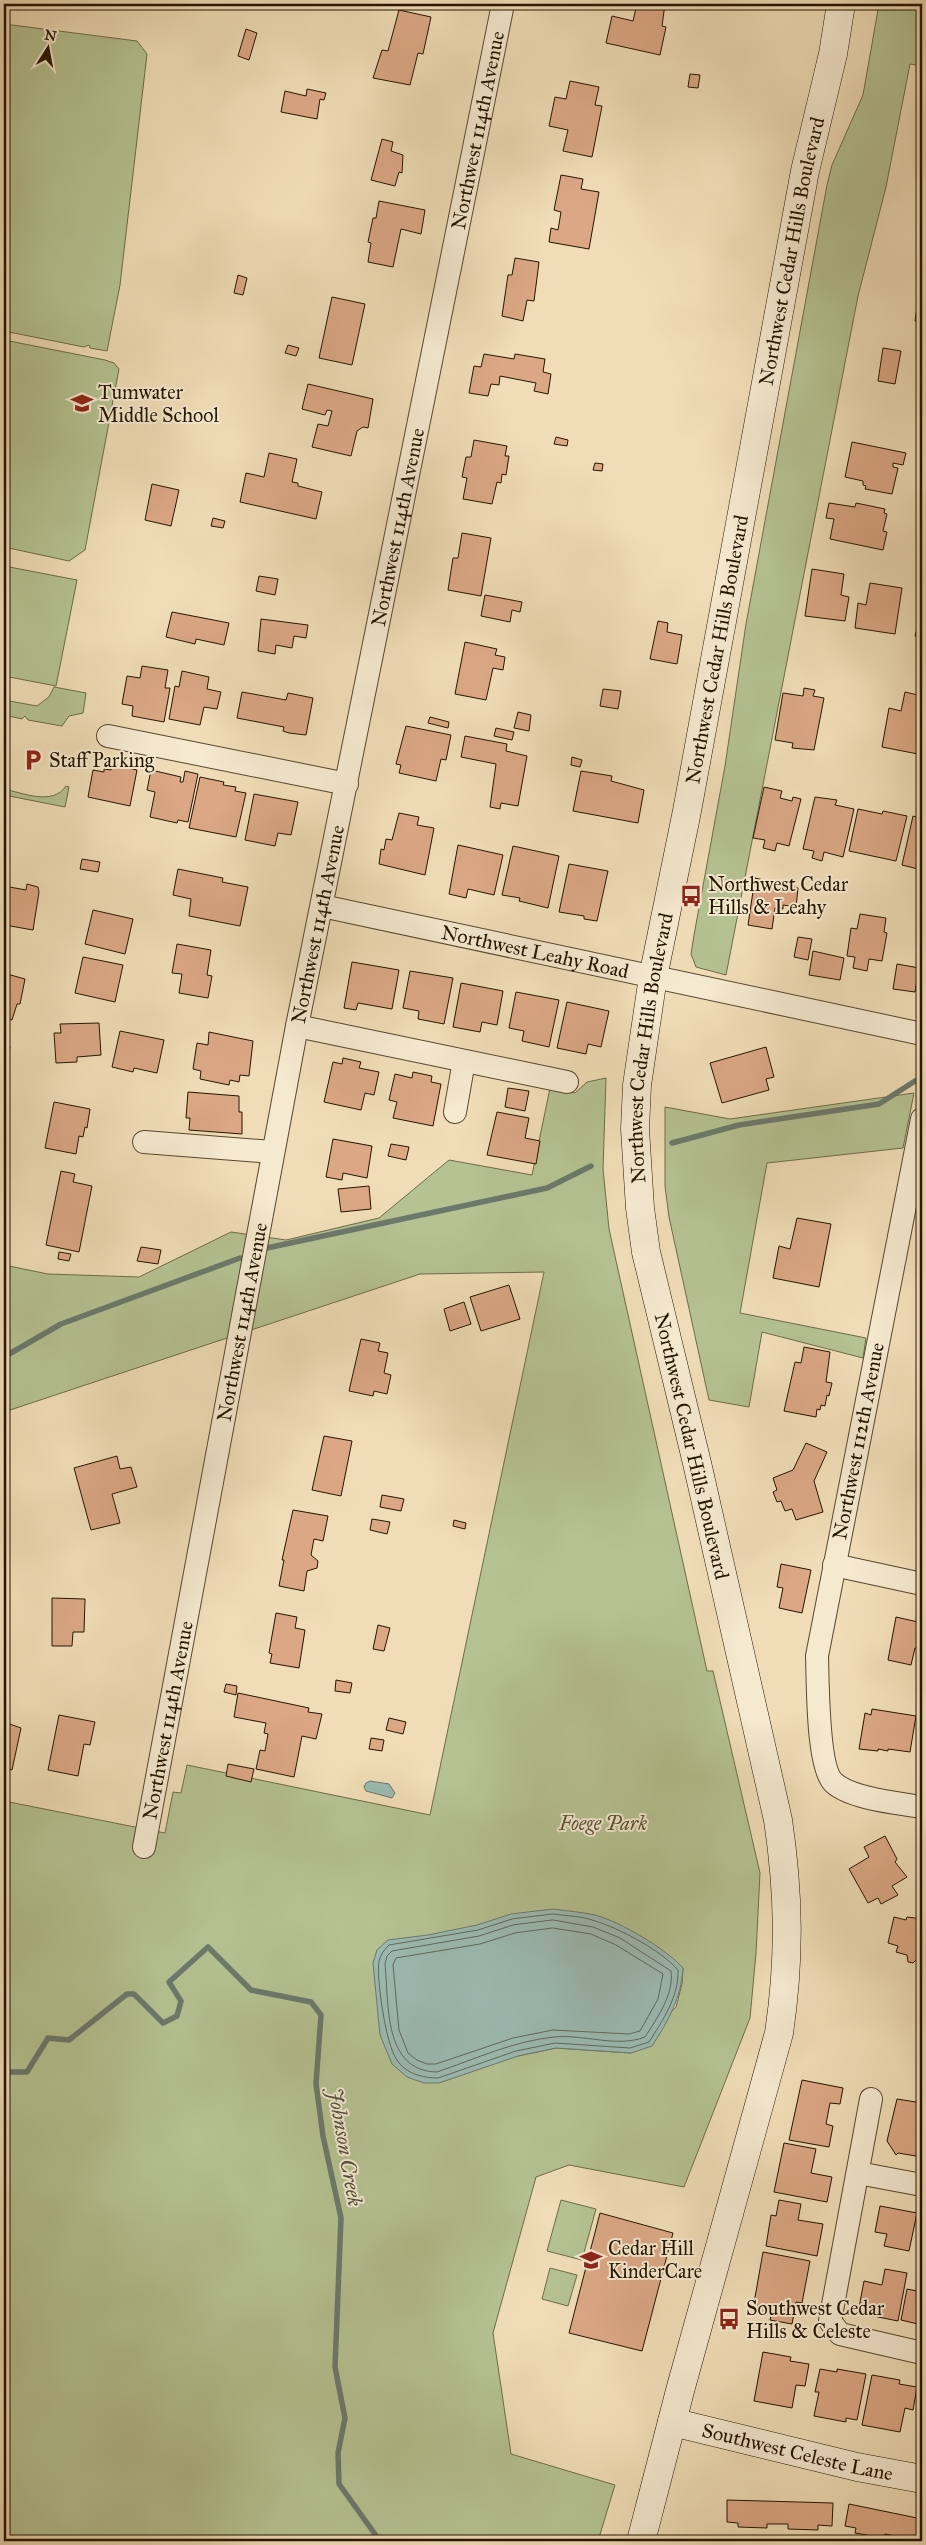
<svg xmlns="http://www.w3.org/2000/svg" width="926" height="2545" font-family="'IM FELL Great Primer',serif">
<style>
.green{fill:#b5c292;stroke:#6c6c49;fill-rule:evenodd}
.water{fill:#9bbbb4;stroke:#6b796c}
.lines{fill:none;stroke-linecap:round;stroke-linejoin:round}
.shore{stroke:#60685a;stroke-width:1}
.stream{stroke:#6b796c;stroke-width:5.5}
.building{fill:#dba785;stroke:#241500}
.street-casing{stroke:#57472e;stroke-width:24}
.secondary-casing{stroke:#241500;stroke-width:29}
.street{stroke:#f5e9d0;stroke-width:22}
.secondary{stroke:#f5e9d0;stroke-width:28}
.labels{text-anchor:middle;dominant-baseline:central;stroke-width:4;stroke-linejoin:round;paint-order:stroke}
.street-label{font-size:20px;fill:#241500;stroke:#f5e9d0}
.poi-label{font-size:20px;fill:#241500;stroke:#f5e9d0;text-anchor:start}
.park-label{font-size:20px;font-style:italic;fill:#575233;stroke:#f5e9d0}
.water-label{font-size:21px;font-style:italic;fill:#4e4f3f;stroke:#f5e9d0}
</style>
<rect width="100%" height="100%" fill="#f0ddb7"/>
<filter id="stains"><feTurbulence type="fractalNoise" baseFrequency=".004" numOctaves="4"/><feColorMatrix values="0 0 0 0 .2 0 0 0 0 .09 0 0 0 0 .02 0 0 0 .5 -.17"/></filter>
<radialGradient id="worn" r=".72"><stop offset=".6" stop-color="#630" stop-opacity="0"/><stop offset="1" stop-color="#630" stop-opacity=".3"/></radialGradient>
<path class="green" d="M879,4H922V66L910,64L886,187L858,296L726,975L696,967L691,954L694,935L725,766L746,624L827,185L832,165L863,95Z
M4,24L137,41L147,54L120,285L107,351L90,348L89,345L84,347L4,331Z
M4,340L105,360L114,363L119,369L85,550L69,561L4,547Z
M4,566L77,580L56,686L4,676Z
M54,687L86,693L83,713L69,716L62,726L28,720L25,716L22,719L4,715V700L37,706L49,697Z
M66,786L69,787L65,807L4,795V789C23,793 53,806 66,786Z
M606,1078L603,1169L609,1229L707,1671H713L760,1873L756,1953L750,2018L684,2187L569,2165L536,2177L493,2333L511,2454L615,2485L598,2541H4V1801L165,1833L173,1792L181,1793L187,1765L430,1815L544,1272L420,1274L4,1412V1265L48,1274L139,1277L231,1232L286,1240L379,1218L449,1160L532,1175L550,1088L575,1093L587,1082ZM683,1968L682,1984L676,2007L631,2053L556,2048L518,2056Z
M914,1093L903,1148L767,1163L740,1313L866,1338L863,1358L762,1332L749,1407L709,1400L669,1217L665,1186V1107L730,1119Z
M561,2200L596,2209L582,2260L547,2251Z
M550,2268L577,2275L568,2306L542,2299Z"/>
<path class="water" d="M370,1781L389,1784L395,1793L392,1798L366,1791L364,1787L366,1783Z
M553,1909C567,1911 581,1912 595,1915C621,1922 666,1949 683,1968C681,1999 668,2021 652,2046L631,2053L556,2048L518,2056L439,2083H424L407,2077L392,2064L380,2035L373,1963L377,1950L388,1940L428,1935L477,1925L511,1914Z"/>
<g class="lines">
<path class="shore" d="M553,1914C567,1916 582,1916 595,1921C619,1928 662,1951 678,1970C679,1996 663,2020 649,2042L630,2048L555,2043L516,2051L438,2078C423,2078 406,2074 397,2060C386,2046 376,1978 379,1961C381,1954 384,1950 389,1945L478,1930L512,1919Z
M553,1920L593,1927L620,1938L671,1971C674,1995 657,2018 645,2037C617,2048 584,2034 554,2037C514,2041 475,2059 437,2072C383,2071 389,2004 385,1964L387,1956L392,1951L479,1936L513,1925Z
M553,1928L591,1934L616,1945L663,1974L658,1999L640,2031L629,2034L553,2030L513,2038L436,2064H427L417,2060L408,2053L399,2030L393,1965L396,1958L480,1944L515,1933Z"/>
<path class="stream" d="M672,1143L739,1125L879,1104L915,1081
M267,1248L547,1188L591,1166
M4,1357L61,1324L240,1258
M4,2072H27L48,2038L69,2040L127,1994H134L163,2023L177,2016L181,2001L169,1982L208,1947L251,1990L311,2002L321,2015L316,2084L323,2136L341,2218L335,2367L345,2418L338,2453L339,2484L380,2541"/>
</g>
<path class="building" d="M637,4H665L662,26L666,27L660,55L606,43L612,16L633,21Z
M399,10L431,17L423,54L418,53L410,85L373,78L382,50L388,51Z
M246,29L257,33L249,60L238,56Z
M690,74L700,75L698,88L688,87Z
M570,81L599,87L595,105L602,106L592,157L563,151L568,130L549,126L555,97L566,99Z
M307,89L326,93L324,100L320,99L317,119L281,112L285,91L306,96Z
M382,139L393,142L391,151L403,155L402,173L399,172L395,186L371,180Z
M561,175L583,179L581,189L599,192L589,249L549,242L551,228L558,230L561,212L554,210Z
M379,201L425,210L421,234L401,229L393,267L368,262L371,243L368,242L373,218H376Z
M515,258L539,262L534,301L527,300L523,321L502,316L508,275H512Z
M922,273V322L915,321Z
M238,275L247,278L243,295L234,293Z
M332,297L365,304L352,365L319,358Z
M288,345L299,348L296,356L285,353Z
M883,348L901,351L895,384L878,381Z
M484,354L514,359L515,354L545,359L543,372L551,374L548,394L534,391L536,383L500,376L499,385L491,384L488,396L469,393L474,366L481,367Z
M308,384L373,399L368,428L363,427L357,431L351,456L312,447L318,424L328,426L332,411L327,410L325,415L302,409Z
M556,437L568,440L567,446L554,444Z
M474,440L507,446L505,456H509L506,475L502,474L501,483L497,482L492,504L463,499L467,478L462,477L466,457H471Z
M852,442L906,453L903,465L893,463V467L898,468L892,494L865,489L866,486L863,485V481L845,477Z
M269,453L297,459L292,482L298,483V486L322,492L316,519L240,502L246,473L264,477Z
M595,463L603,464L602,471L593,470Z
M152,484L179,490L171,526L145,520Z
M829,503L855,507L856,503L885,509L884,513L887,514L883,531L887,532L883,550L830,539L834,519L826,518Z
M213,518L225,521L223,528L211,526Z
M462,533L491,538L481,596L448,590L453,558H458Z
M812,569L844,574L841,595L849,597L845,621L805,616Z
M259,576L278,579L275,595L256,591Z
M870,583L902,588L895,634L855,628L858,603L866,605Z
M485,595L522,602L520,612L512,610L510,622L481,616Z
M172,612L229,623L224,645L196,639L195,644L166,637Z
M920,618L922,619V638L915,636Z
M261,619L308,625L306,638L294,636L292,648L276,645L275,654L258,651Z
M658,621L668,623L667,632L682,635L677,664L650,659Z
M465,642L497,649L495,655L505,657L503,670L493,668L486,700L455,694Z
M142,666L168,670L165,688H170L164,722L132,716L133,706L122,704L127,676L140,678Z
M182,671L209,677L207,689L221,692L217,709L204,707L200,725L169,719L175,686L179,687Z
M804,688L815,690L813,696L824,698L814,750L792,748L793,743L775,740L783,693L803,696Z
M603,689L621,691L618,709L600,706Z
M242,692L286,700L288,693L313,698L306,735L289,733L283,731L284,727L237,718Z
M905,692L922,696V729L918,754L882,747L889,708L901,711Z
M518,712L531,715L529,731L514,728Z
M430,717L449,722L448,728L428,723Z
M406,726L451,735L446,760L441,759L436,781L399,773L401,765L396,764Z
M496,728L514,732L512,740L494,736Z
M465,736L507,744L506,751L527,756L518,806L501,803L500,809L490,807L496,764L461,757Z
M572,757L582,760L580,767L571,765Z
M112,764L137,770L130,806L88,797L93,770L104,772V769L111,770Z
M151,770L181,777L180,782H183L185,771L198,774L188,822L178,820L177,823L150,817L155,792L147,790Z
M581,771L612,776L611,781L644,790L638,823L573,811Z
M200,777L224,782L223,785L236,787L235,791L246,793L236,837L189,828Z
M764,787L782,791L780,798L792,801L793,797L801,799L789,846L777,843L775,851L763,848L765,840L753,838Z
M254,794L298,802L291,835L278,833L275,846L245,840Z
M815,797L837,800L835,805L854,809L843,857L824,852L822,861L812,858L814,851L803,849Z
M858,809L882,814L883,811L907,816L896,861L849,851Z
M399,813L419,817L417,825L434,828L425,875L379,864L381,849L384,850L386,839L392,840Z
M913,816L922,819V870L902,865Z
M458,845L503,855L494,895L468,889L466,898L449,894Z
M513,846L559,856L548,908L519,901L520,898L502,895Z
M82,859L100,862L98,872L80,869Z
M569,864L608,871L597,921L584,919V916L559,912Z
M178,869L223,878L222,882L248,887L240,926L189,916L191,899L173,895Z
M755,878L798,888L796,907L783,905V909L775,908L772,929L748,925Z
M27,884L38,887L39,892L33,930L5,925L4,886L26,890Z
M93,910L133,919L125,954L85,944Z
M860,914L886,918L884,932L887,933L882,961L869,959L867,971L853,968L855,957L847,956L851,928L857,929Z
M798,937L812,939L808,960L794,957Z
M177,944L211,950L207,975L212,976L208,998L179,993L182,974L172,973Z
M813,951L844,958L840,980L809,975Z
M83,957L123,965L115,1002L75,993Z
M352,962L399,970L392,1009L358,1003L356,1010L344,1008Z
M897,964L919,968L915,992L893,989Z
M410,971L453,978L444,1024L418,1019L419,1011L403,1008Z
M4,973L6,977L7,974L25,979L20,1004H17L12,1020L4,1018Z
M461,983L503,991L497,1025L482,1022L480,1032L453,1027Z
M516,992L559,1000L549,1047L522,1041L524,1031L509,1028Z
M567,1002L609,1011L601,1047L588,1044L586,1054L557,1048Z
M99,1023L101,1055L77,1057V1062L56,1063L54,1033H61L60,1024Z
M120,1031L164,1040L157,1073L134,1068L133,1072L112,1067Z
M209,1032L253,1041L249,1076L240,1075L239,1082L230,1080L229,1085L200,1079L201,1071L193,1069L197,1043L208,1045Z
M4,1040L9,1041L8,1046L10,1047L4,1080Z
M766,1047L774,1077L766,1079L769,1090L722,1103L710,1063Z
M343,1058L361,1062L359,1068L379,1072L374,1095L365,1093L361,1110L324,1102L333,1062L342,1064Z
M413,1072L432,1076L431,1082L441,1084L433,1126L393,1118L397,1102L389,1100L395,1074L412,1078Z
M508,1088L529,1091L525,1111L505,1107Z
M188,1092L239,1096V1112H242V1134L189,1130L190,1118H186Z
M54,1102L90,1109L87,1128L85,1127L83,1137L79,1136L76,1154L45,1148Z
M497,1112L529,1118L525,1138L540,1141L536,1164L487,1155Z
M333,1139L372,1146L367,1178L343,1173L342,1180L326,1177Z
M391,1144L409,1147L406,1160L388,1156Z
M61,1171L75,1174L73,1182L92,1186L79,1252L46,1245Z
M369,1186L371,1209L341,1212L338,1189Z
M797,1218L831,1224L819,1287L773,1278L779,1246L790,1249Z
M141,1247L161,1250L158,1264L137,1261Z
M59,1252L71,1254L69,1261L58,1259Z
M509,1285L520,1319L481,1331L470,1297Z
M464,1302L471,1324L450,1331L444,1309Z
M361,1339L380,1343L378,1351L388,1353L384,1373L391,1375L387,1394L374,1391L373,1396L349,1391Z
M804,1347L830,1352L826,1382L832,1383L829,1396L827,1395L825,1406L821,1405L820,1410L817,1409L816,1417L784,1411L795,1362L801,1363Z
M324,1436L352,1441L341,1496L312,1490Z
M806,1443L827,1452L814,1481L823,1512L796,1520L792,1509L785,1511L781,1501L777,1502L773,1492L777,1490L773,1478L793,1470Z
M117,1456L120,1469L131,1467L137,1487L112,1494L120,1523L91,1530L74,1468Z
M382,1495L404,1499L401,1511L380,1507Z
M293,1510L328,1516L323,1541L314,1539L311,1555L318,1561L317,1568L307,1571L304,1591L279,1586L284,1560H282Z
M372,1519L390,1522L387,1534L370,1530Z
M454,1520L466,1523L465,1529L453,1526Z
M781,1564L811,1570L802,1613L779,1608L783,1588L777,1587Z
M52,1598L85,1599L84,1632H73L72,1646H52Z
M276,1613L297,1617L295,1628L305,1630L299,1668L270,1663L272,1654L269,1653Z
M896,1617L918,1622L919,1617L922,1618V1649L915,1648L911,1665L888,1660Z
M378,1625L390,1628L384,1651L373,1649Z
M336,1680L352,1683L350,1693L335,1691Z
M226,1684L237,1686L236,1695L224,1692Z
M238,1693L309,1708L308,1712L322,1714L316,1739L302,1736L294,1777L256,1769L260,1750L265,1751L268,1734L264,1733L266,1723L234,1717Z
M872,1709L916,1716L910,1752L888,1749V1751L878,1749V1751L859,1749L865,1713L871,1715Z
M59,1715L95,1722L90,1745L84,1744L78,1776L48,1770Z
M389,1718L406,1722L403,1734L386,1730Z
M4,1722L21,1728L12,1770L4,1768Z
M371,1738L384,1740L382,1751L369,1749Z
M228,1764L254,1769L251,1782L226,1776Z
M885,1836L897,1859L895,1862L907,1877L892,1886L898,1895L881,1904L878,1898L868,1903L849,1869L869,1857L864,1847Z
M894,1917L906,1920L907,1917L922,1919V1960L918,1958L913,1963L908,1962L907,1955L896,1952L898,1946L888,1943Z
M802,2080L843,2088L840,2104L830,2103L826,2124L833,2126L829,2147L789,2140Z
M897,2099L922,2103L919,2124L922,2128V2157L898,2153L896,2155L887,2141Z
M784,2143L816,2149L811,2173L832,2177L827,2202L774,2192Z
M779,2200L801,2204L798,2220L823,2224L817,2256L766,2246L771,2215L776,2216Z
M880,2206L917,2213L909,2251L884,2246L887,2234L875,2232Z
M600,2213L673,2233L642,2351L569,2333Z
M763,2252L810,2261L802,2303L796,2302L792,2324L770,2320L771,2315L757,2312L758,2304L754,2303Z
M885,2269L907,2273L898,2321L858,2313L864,2281L882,2285Z
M907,2289L922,2292V2325L901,2320Z
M763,2352L791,2357L790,2361L809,2364L805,2386L796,2385L792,2408L754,2401Z
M820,2369L837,2372V2369L866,2374L857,2420L846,2418V2422L814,2416L819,2392H815Z
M872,2375L900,2380L899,2384L917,2387L913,2410L905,2408L900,2432L862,2425Z
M727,2500L833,2503L832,2526L818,2525V2530L788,2529V2524H767V2528L738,2527V2523L727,2522Z
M849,2504L922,2519V2541H905L906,2538L885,2534L884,2538L855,2533L856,2528L845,2526Z"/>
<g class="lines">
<g class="street-casing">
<g id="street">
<path d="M108,736L347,784"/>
<path id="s1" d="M322,906L922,1034"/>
<path d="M297,1026L567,1082"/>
<path d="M455,1112L464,1061"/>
<path d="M922,1119L817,1656C818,1682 817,1768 834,1783C852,1799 899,1803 922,1807"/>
<path d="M144,1142L273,1152"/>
<path d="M834,1565L922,1584"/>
<path id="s2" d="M144,1847L297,1026L503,4"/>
<path d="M871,2099L830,2321L840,2334L922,2353"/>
<path d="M858,2173L922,2185"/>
</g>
</g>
<g class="secondary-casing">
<g id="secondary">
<path id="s3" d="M672,2422L857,2467L922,2479"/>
<path id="s4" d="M641,2541L681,2387L779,2033C790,1959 789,1894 778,1820L697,1463L646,1252L640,1208L635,1129L637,1085L653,977L687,811L805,171L833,54L841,4"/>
</g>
</g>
<use href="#street" class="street"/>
<use href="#secondary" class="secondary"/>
</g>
<defs>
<g id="school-bare" transform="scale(1.725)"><path d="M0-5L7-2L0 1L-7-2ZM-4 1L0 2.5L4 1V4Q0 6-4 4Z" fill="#8f2418" stroke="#f5e9d0" stroke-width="2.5" paint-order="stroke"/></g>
<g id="parking-bare" transform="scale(1.725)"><path d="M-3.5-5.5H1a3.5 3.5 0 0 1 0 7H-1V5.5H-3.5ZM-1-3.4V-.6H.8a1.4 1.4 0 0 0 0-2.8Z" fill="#8f2418" stroke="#f5e9d0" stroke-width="2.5" paint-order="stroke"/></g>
<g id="bus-bare" transform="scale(1.725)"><path d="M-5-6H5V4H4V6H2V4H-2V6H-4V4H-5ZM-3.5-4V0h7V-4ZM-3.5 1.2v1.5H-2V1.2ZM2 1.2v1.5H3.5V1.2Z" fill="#8f2418" stroke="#f5e9d0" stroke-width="2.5" paint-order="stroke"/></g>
</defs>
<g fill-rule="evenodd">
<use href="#school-bare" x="82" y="403"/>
<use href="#parking-bare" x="33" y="760"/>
<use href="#bus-bare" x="691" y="896"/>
<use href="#school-bare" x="591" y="2260"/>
<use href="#bus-bare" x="729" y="2319"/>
</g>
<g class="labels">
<g class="street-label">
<text stroke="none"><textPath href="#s2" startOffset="1749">Northwest 114th Avenue</textPath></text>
<text stroke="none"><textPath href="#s4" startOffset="2339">Northwest Cedar Hills Boulevard</textPath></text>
<text stroke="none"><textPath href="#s2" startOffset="1344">Northwest 114th Avenue</textPath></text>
<text stroke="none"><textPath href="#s4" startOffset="1934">Northwest Cedar Hills Boulevard</textPath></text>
<text stroke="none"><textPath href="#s2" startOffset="939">Northwest 114th Avenue</textPath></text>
<text stroke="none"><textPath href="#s1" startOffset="218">Northwest Leahy Road</textPath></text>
<text stroke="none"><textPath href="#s4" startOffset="1529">Northwest Cedar Hills Boulevard</textPath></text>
<text stroke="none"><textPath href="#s2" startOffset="534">Northwest 114th Avenue</textPath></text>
<text transform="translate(858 1441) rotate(-79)">Northwest 112th Avenue</text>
<text transform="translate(692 1446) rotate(77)">Northwest Cedar Hills Boulevard</text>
<text stroke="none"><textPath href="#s2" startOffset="129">Northwest 114th Avenue</textPath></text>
<text stroke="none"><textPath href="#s3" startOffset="129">Southwest Celeste Lane</textPath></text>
</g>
<g class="poi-label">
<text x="98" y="392">Tumwater<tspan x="98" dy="23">Middle School</tspan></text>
<text x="49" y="760">Staff Parking</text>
<text x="708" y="884">Northwest Cedar<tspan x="708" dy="23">Hills &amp; Leahy</tspan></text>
<text x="608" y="2248">Cedar Hill<tspan x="608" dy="23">KinderCare</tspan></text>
<text x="746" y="2308">Southwest Cedar<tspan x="746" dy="23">Hills &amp; Celeste</tspan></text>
</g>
<g class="park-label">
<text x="603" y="1823">Foege Park</text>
</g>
<g class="water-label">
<text transform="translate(345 2147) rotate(80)">Johnson Creek</text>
</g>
</g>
<rect width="926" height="2545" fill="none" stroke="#f0ddb7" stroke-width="20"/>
<rect x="5" y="5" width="916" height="2535" fill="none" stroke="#241500" stroke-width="2.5"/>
<rect x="10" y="10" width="906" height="2525" fill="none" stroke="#241500"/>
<g transform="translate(48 48) rotate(11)" stroke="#f5e9d0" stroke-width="4" paint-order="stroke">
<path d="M0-4L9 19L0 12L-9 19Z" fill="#241500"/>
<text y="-8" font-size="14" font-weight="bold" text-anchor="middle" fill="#241500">N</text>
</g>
<rect width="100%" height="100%" filter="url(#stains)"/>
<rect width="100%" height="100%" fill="url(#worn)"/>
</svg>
